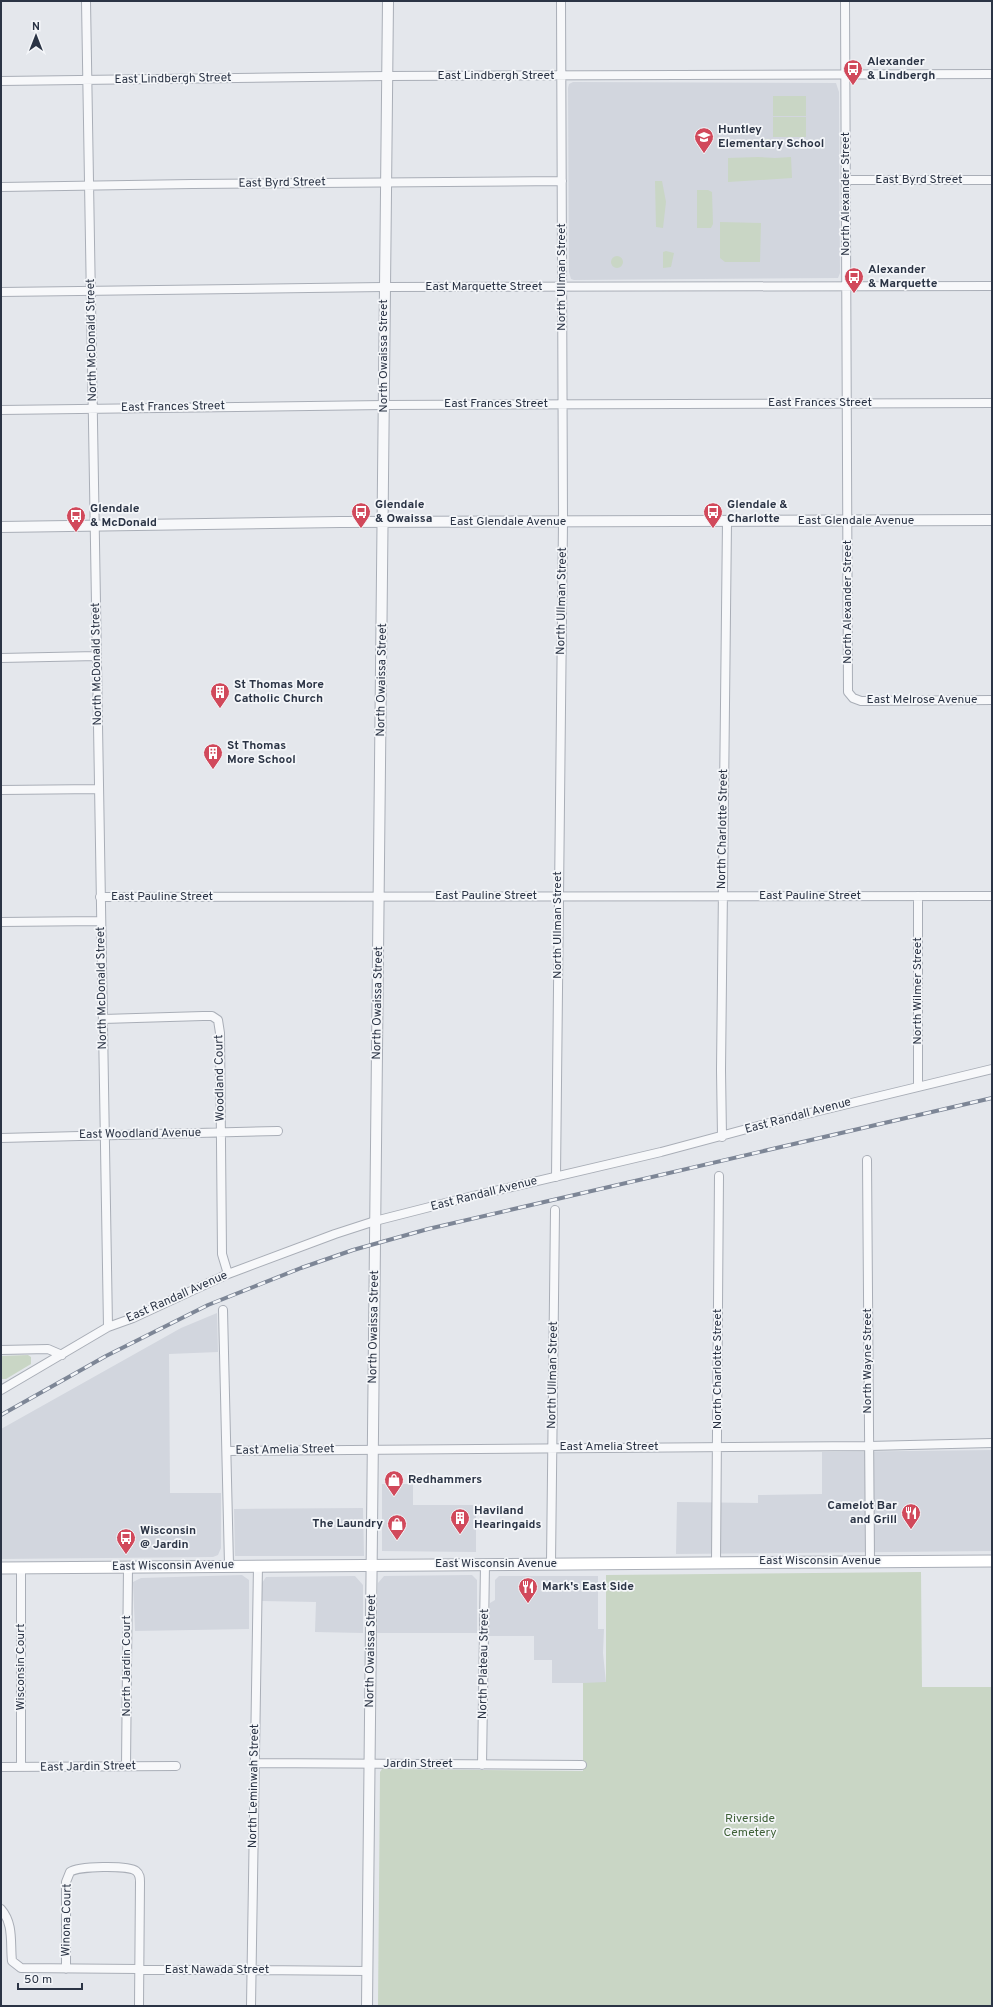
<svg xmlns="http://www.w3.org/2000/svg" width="993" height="2007" font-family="Overpass,sans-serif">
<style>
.built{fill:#d2d6de}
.green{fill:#c9d6c5}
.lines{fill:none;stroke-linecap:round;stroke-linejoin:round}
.minor-casing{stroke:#a9aeb7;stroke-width:10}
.tertiary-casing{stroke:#a9aeb7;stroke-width:12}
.secondary-casing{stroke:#a9aeb7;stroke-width:13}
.minor{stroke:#f7f8fa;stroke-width:8}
.tertiary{stroke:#f7f8fa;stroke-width:10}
.secondary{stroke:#fff;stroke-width:11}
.rail-casing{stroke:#7d8696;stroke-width:4}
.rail{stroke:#f4f6f9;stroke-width:2.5;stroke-dasharray:8;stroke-linecap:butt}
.labels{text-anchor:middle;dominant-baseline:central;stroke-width:3.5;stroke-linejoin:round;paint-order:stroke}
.poi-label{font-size:12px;font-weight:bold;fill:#2b3445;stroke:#f4f6f9;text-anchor:start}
.street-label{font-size:12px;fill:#2b3445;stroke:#f4f6f9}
.park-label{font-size:12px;fill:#3f6138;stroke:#f4f6f9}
</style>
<rect width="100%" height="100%" fill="#e4e7ec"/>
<path class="built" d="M573,82L836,83L839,92L840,273L838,278L574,280L571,279L569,272L568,88L569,84Z
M217,1313L218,1352L169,1354L170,1493H221V1548L218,1555L213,1557L1,1559V1429L181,1328Z
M992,1450V1551L676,1554L677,1502L758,1503V1495L822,1494V1452Z
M382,1484H413V1505H476V1552L382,1551Z
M363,1508L364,1556H235L234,1509Z
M242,1575L249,1580V1629L135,1631L133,1582L141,1578Z
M472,1575L477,1580V1633H377L378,1583L384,1576Z
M355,1576L363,1585V1633L315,1632L316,1602L262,1601V1583L266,1577Z
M499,1576H598V1629H604L603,1653L606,1683H552V1660H534V1636H488L490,1603L495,1600V1580Z"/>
<path class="green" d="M773,96H806V116H773Z
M773,117H806V137H773Z
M761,139H770V149H758V142Z
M758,157L775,158L791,157L792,178L728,182V158Z
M655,181H662L666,202L663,228L656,227Z
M697,190H708L712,192L713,224L711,228H697Z
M720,222L761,223L760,262H725L720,258Z
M666,251L674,253L671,267L663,268V252Z
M611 262a6 6 0 1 1 12 0a6 6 0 1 1-12 0Z
M28,1355L31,1357V1364L6,1379H1V1356Z
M921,1572L922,1687H992V2006H378L380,1772L382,1769L583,1771V1683L606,1682V1575Z"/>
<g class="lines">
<g class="minor-casing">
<path id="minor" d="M86,1L108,1327
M845,1L848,692L853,698L861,701L992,700
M1,81L386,76L992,74
M845,180H992
M1,187L192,184L562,181
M1,292L383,287L992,286
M1,410L384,405L992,403
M1,658L97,656
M1,790L99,789
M100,897L992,896
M1,922L101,921
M103,1019L203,1016H212L218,1020L220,1033L222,1254L228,1274
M918,1086V896
M722,1137L721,1070L727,521
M1,1138L278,1131
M867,1160L870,1561
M556,1177L563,522L561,1
M223,1310L229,1565
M1,1350L48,1349L62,1355
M1,1390L108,1327L133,1318L228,1274L335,1234L375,1221L465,1198L661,1152L769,1123L992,1069
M227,1451L869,1446L992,1443
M716,1562L719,1176
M551,1563L555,1210
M254,1763L582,1765
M482,1765L485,1564
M126,1766L128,1567
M1,1767L176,1766
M21,1767V1567
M1,1909C14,1924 10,1943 12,1961L21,1968L368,1971
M66,1969V1882L70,1872C78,1866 128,1865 136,1871C140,1874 140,1878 140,1882L139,2006
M251,2006L258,1565"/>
</g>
<g class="tertiary-casing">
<path id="tertiary" d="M1,527L340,522L992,520
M367,2006L388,1"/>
</g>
<g class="secondary-casing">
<path id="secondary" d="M1,1568L992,1561"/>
</g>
<use href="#minor" class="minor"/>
<use href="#tertiary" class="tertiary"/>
<use href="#secondary" class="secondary"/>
<g class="rail-casing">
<path id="rail" d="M1,1415L106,1356L208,1305L301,1268L353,1250L428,1229L992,1098"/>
</g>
<use href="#rail" class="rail"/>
</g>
<defs>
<g id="bus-pin" transform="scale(1)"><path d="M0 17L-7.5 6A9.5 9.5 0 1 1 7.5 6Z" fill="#d1495b" stroke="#f4f6f9"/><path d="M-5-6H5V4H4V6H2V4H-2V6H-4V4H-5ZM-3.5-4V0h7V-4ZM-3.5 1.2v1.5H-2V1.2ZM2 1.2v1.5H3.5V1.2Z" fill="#fff"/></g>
<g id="school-pin" transform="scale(1)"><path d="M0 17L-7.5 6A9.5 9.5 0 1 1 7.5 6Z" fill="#d1495b" stroke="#f4f6f9"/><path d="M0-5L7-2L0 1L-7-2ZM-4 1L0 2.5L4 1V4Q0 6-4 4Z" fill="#fff"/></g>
<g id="building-pin" transform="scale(1)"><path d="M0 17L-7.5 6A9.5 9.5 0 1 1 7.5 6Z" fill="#d1495b" stroke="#f4f6f9"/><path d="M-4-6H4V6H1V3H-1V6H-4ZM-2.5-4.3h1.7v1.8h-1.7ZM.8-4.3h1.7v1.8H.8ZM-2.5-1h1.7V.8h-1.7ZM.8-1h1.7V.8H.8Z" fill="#fff"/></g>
<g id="shop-pin" transform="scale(1)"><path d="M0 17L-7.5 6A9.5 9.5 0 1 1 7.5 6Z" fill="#d1495b" stroke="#f4f6f9"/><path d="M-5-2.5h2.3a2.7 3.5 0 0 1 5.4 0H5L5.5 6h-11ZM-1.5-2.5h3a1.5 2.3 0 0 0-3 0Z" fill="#fff"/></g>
<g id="restaurant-pin" transform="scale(1)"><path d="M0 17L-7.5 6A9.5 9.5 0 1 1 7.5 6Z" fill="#d1495b" stroke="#f4f6f9"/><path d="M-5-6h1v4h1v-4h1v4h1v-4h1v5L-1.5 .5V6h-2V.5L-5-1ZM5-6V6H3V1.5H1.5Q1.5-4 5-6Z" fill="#fff"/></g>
</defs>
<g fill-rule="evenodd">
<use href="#bus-pin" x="853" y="69"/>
<use href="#school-pin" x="704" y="137"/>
<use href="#bus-pin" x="854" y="277"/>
<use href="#bus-pin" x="361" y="512"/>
<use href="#bus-pin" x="713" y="512"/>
<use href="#bus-pin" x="76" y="516"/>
<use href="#building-pin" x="220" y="692"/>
<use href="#building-pin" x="213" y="753"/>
<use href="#shop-pin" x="394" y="1480"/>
<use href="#restaurant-pin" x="911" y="1513"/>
<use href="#building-pin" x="460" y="1518"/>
<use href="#shop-pin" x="397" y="1524"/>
<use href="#bus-pin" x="126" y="1538"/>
<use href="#restaurant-pin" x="528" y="1587"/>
</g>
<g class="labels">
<g class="poi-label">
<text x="867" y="62">Alexander<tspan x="867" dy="14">&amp; Lindbergh</tspan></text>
<text x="718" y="130">Huntley<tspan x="718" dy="14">Elementary School</tspan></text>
<text x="868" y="270">Alexander<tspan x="868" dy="14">&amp; Marquette</tspan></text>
<text x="375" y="505">Glendale<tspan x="375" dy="14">&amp; Owaissa</tspan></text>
<text x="727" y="505">Glendale &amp;<tspan x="727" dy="14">Charlotte</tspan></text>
<text x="90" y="509">Glendale<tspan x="90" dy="14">&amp; McDonald</tspan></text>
<text x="234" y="685">St Thomas More<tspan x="234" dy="14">Catholic Church</tspan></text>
<text x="227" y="746">St Thomas<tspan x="227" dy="14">More School</tspan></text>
<text x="408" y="1480">Redhammers</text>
<text x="897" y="1506" text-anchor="end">Camelot Bar<tspan x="897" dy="14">and Grill</tspan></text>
<text x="474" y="1511">Haviland<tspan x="474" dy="14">Hearingaids</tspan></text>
<text x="383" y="1524" text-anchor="end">The Laundry</text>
<text x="140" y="1531">Wisconsin<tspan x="140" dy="14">@ Jardin</tspan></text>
<text x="542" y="1587">Mark's East Side</text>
</g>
<g class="street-label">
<text x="496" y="76">East Lindbergh Street</text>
<text transform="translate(173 79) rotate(-1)">East Lindbergh Street</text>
<text x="919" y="180">East Byrd Street</text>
<text transform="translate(282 183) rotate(-1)">East Byrd Street</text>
<text transform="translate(846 194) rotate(-90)">North Alexander Street</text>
<text transform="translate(562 277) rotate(-90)">North Ullman Street</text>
<text x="484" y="287">East Marquette Street</text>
<text transform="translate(92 340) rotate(-91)">North McDonald Street</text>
<text transform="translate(384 356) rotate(-90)">North Owaissa Street</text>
<text x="820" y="403">East Frances Street</text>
<text x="496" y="404">East Frances Street</text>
<text transform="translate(173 407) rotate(-1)">East Frances Street</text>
<text x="856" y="521">East Glendale Avenue</text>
<text x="508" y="522">East Glendale Avenue</text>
<text transform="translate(562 601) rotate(-89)">North Ullman Street</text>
<text transform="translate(848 602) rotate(-90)">North Alexander Street</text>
<text transform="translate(97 664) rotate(-91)">North McDonald Street</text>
<text transform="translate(382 680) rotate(-89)">North Owaissa Street</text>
<text x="922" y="700">East Melrose Avenue</text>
<text transform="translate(723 829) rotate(-89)">North Charlotte Street</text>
<text x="486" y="896">East Pauline Street</text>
<text x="810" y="896">East Pauline Street</text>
<text x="162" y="897">East Pauline Street</text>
<text transform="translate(558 925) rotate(-90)">North Ullman Street</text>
<text transform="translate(102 988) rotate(-91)">North McDonald Street</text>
<text transform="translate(918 991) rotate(-90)">North Wilmer Street</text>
<text transform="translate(378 1003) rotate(-89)">North Owaissa Street</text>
<text transform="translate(220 1078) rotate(-91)">Woodland Court</text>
<text transform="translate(798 1116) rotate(-15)">East Randall Avenue</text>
<text transform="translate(140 1134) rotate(-1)">East Woodland Avenue</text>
<text transform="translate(484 1194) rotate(-14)">East Randall Avenue</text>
<text transform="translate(177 1297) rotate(-24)">East Randall Avenue</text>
<text transform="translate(374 1327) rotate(-89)">North Owaissa Street</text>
<text transform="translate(868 1361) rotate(-90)">North Wayne Street</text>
<text transform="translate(718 1369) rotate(-90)">North Charlotte Street</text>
<text transform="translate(553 1375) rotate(-89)">North Ullman Street</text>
<text x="609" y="1447">East Amelia Street</text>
<text transform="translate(285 1450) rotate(-1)">East Amelia Street</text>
<text x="820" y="1561">East Wisconsin Avenue</text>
<text x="496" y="1564">East Wisconsin Avenue</text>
<text transform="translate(173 1566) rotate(-1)">East Wisconsin Avenue</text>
<text transform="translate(371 1651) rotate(-89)">North Owaissa Street</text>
<text transform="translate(484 1664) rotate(-89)">North Plateau Street</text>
<text transform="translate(127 1666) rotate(-90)">North Jardin Court</text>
<text transform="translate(21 1667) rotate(-90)">Wisconsin Court</text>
<text x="418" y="1764">Jardin Street</text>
<text transform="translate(88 1767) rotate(-1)">East Jardin Street</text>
<text transform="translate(254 1786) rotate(-89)">North Leminwah Street</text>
<text transform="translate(67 1920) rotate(-89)">Winona Court</text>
<text x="217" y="1970">East Nawada Street</text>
</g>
<g class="park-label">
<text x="750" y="1819">Riverside<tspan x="750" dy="14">Cemetery</tspan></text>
</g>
</g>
<rect width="993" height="2007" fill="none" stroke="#2b3445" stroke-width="4"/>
<g transform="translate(36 36)" stroke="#f4f6f9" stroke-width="3" paint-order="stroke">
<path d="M0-3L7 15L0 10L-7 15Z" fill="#2b3445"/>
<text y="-6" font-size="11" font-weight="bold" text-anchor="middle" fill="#2b3445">N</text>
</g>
<path d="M18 1983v6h64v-6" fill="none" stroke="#2b3445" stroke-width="2"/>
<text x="24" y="1983" font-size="12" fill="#2b3445" stroke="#f4f6f9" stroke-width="3" paint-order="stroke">50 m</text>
</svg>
